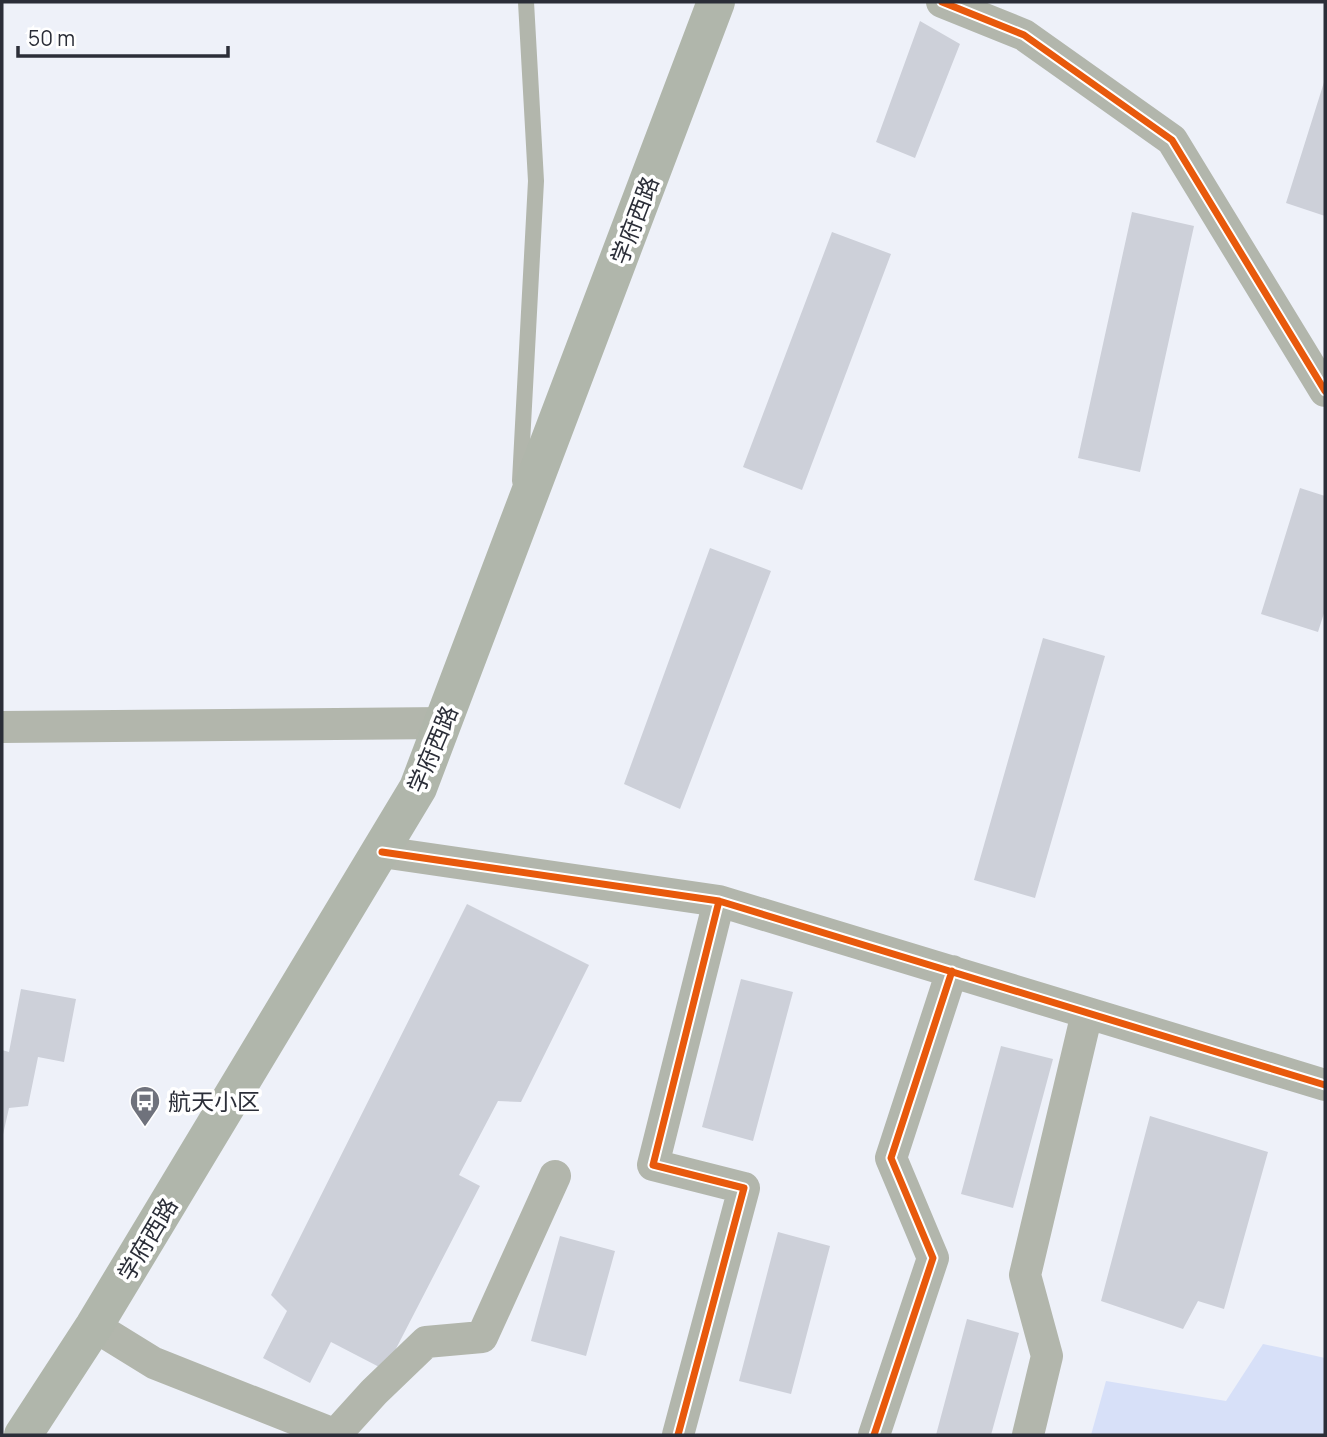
<svg xmlns="http://www.w3.org/2000/svg" width="1327" height="1437" font-family="Manrope,'Noto Sans SC',sans-serif">
<style>
.green{fill:#d7e0f8}
.building{fill:#cdd0d9}
.lines{fill:none;stroke-linecap:round;stroke-linejoin:round}
.lane{stroke:#b2b6ac;stroke-width:16}
.street{stroke:#b2b6ac;stroke-width:32}
.secondary{stroke:#b0b6ab;stroke-width:38}
.cycleway-casing{stroke:#fff;stroke-width:11}
.cycleway{stroke:#e8590c;stroke-width:7}
.labels{text-anchor:middle;dominant-baseline:central;stroke-width:7;stroke-linejoin:round;paint-order:stroke}
.street-label{font-size:23px;fill:#2b2e38;stroke:#fff}
.poi-label{font-size:23px;fill:#2b2e38;stroke:#fff;text-anchor:start}
</style>
<rect width="100%" height="100%" fill="#eef1f9"/>
<path class="green" d="M1263,1344L1325,1358V1435H1091L1106,1381L1226,1401Z"/>
<path class="building" d="M920,21L960,44L915,158L876,142Z
M1325,79V216L1286,203Z
M1132,212L1194,226L1140,472L1078,458Z
M832,232L891,254L802,490L743,467Z
M1300,488L1325,496V610L1318,632L1261,614Z
M710,548L771,571L680,809L624,784Z
M1043,638L1105,656L1035,898L974,880Z
M467,904L589,965L521,1102L498,1101L459,1175L480,1186L385,1370L331,1342L310,1383L263,1358L287,1311L271,1295Z
M741,979L793,992L753,1141L702,1127Z
M21,989L76,999L64,1062L38,1057L28,1106L9,1108L2,1139V1050L9,1052Z
M1001,1046L1053,1059L1013,1208L961,1194Z
M1150,1116L1268,1152L1224,1309L1198,1301L1183,1329L1101,1301Z
M778,1232L830,1246L791,1394L739,1381Z
M560,1236L615,1251L586,1356L531,1341Z
M967,1319L1019,1333L991,1435H936Z"/>
<g class="lines">
<path class="lane" d="M520,481L536,181L526,2"/>
<path class="street" d="M942,2L1024,35L1172,140L1325,391
M2,727L445,723
M382,852L719,901L1325,1085
M94,1326L154,1363L336,1435
M335,1435L374,1392L426,1342L482,1337L555,1176
M678,1435L744,1188L653,1165L719,901
M874,1435L933,1258L891,1158L952,971
M1028,1435L1047,1356L1025,1275L1087,1013"/>
<path class="secondary" d="M23,1435L94,1326L418,788L716,2"/>
<g class="cycleway-casing">
<path id="cycleway" d="M942,2L1024,35L1172,140L1325,391
M382,852L719,901L1325,1085
M678,1435L744,1188L653,1165L719,901
M874,1435L933,1258L891,1158L952,971"/>
</g>
<use href="#cycleway" class="cycleway"/>
</g>
<defs>
<g id="bus-pin" transform="scale(1.575)"><path d="M0 17L-7.5 6A9.5 9.5 0 1 1 7.5 6Z" fill="#6f727c" stroke="#fff"/><path d="M-5-6H5V4H4V6H2V4H-2V6H-4V4H-5ZM-3.5-4V0h7V-4ZM-3.5 1.2v1.5H-2V1.2ZM2 1.2v1.5H3.5V1.2Z" fill="#fff"/></g>
</defs>
<g fill-rule="evenodd">
<use href="#bus-pin" x="145" y="1101"/>
</g>
<g class="labels">
<g class="street-label">
<text transform="translate(634 220) rotate(-69)">学府西路</text>
<text transform="translate(432 749) rotate(-67)">学府西路</text>
<text transform="translate(147 1239) rotate(-59)">学府西路</text>
</g>
<g class="poi-label">
<text x="168" y="1101">航天小区</text>
</g>
</g>
<rect width="1327" height="1437" fill="none" stroke="#2b2e38" stroke-width="7"/>
<path d="M18 46v10h210v-10" fill="none" stroke="#2b2e38" stroke-width="3.5"/>
<text x="28" y="46" font-size="21" fill="#2b2e38" stroke="#ffffff" stroke-width="5" paint-order="stroke">50 m</text>
</svg>
